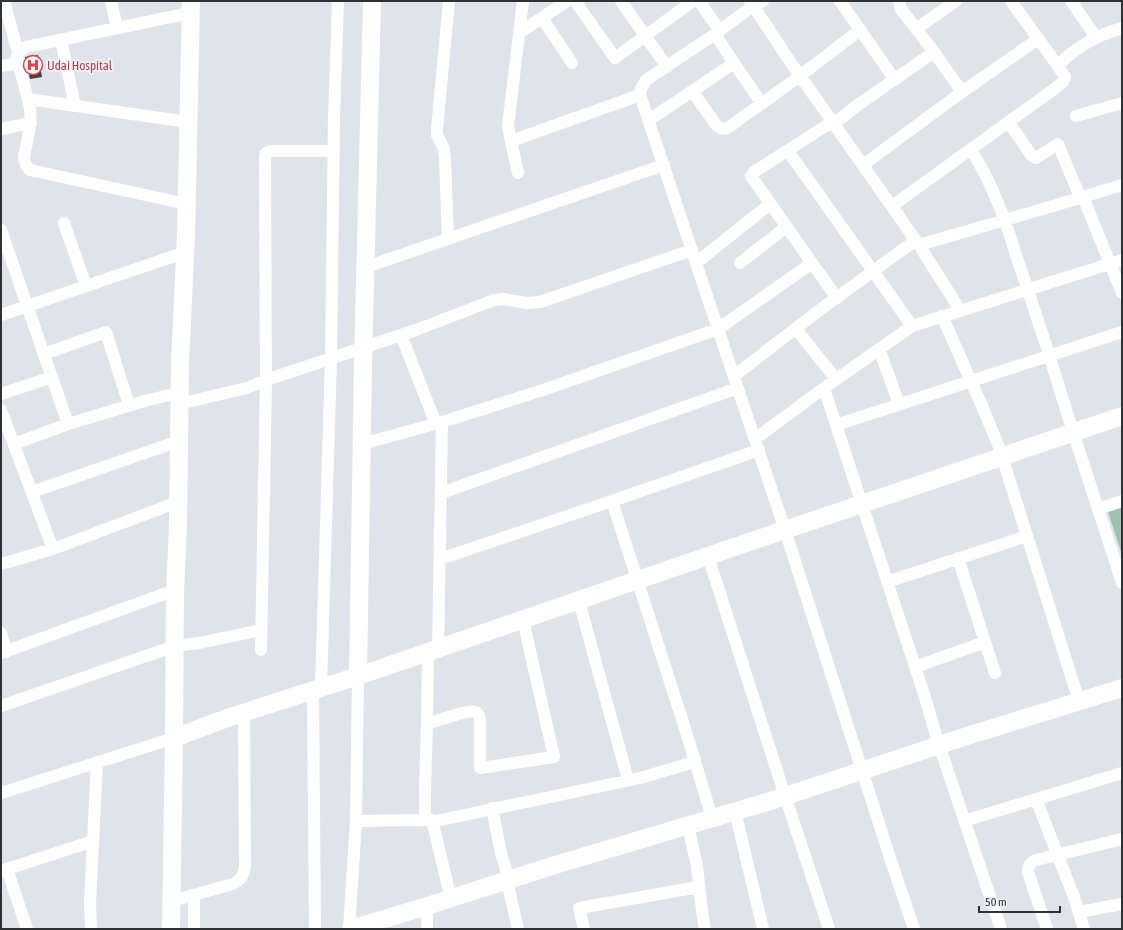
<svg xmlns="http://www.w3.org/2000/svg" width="1123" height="930" font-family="'Asap Condensed',sans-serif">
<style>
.green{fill:#9fc1b0}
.building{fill:#44403a}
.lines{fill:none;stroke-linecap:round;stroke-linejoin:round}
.street{stroke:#fff;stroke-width:12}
.secondary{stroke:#fff;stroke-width:18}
.labels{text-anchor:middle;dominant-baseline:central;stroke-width:4;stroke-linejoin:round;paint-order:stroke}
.health-label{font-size:13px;fill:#be3a42;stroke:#ecf1f8;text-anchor:start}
</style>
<rect width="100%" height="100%" fill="#dfe4eb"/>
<path class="green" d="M1122,507V555L1108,512Z"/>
<path class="building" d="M38,55L42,77L30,79L25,57Z"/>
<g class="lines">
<path class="street" d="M4,1L18,53
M111,1L117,28
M523,1L508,126L511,141L640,95L785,530L891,861L914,929
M575,1L615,58L693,1
M621,1L667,67
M699,1L720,31
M750,1L791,63L919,245L1043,209L1122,185
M840,1L895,80
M899,1L901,9L934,52L962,92L1038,39
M1071,1L1096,37
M542,18L572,63
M916,29L956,1
M519,33L567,1
M61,40L75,106
M734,63L762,104
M1,66L19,63
M1058,66C1075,47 1098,35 1122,28
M692,91L717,126C722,129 724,130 729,127L800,76L860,30
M640,95L641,89L646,80L715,34
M28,99L188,122
M1076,116L1122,103
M649,120L734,63L715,34L753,6L763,1
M832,122L754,172L751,176L812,263L837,298
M1009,123L1032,156L1036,158L1058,144L1080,197
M834,124L855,107L934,52
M1,129L31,123
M511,141L518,173
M971,150C993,184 1006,222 1018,261C1030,295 1041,330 1052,364C1074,438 1099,510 1122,583
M788,151L912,326
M863,165L962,92
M1083,197L1122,293
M187,204L30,170C26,166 24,163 24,157C27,140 32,124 30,108L17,57L18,53L26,47L190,13
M892,206L1053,90L1063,82L1065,77L1058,66L1011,1
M64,223L86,286
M1,230L68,424L148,400L179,393
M448,238L445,159L444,149L437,135V129L449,1
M919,245L960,310
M696,263L770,204
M740,263L786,227
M366,267L664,165
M1,315L186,252
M942,316L982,406L999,447L1079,701
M796,329L836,379
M401,335L436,424
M879,349L899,404
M44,354L106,332L129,405
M734,376L821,309L916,240
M824,388L923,691L939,745L1001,929
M1,394L52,377
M179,404L247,388L266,380L416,330L494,300L504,299L526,303L540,302L692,250
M1,410L53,549
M836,425L1122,332
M755,439L824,388L912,326L1122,260
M14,444L68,424
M362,444L442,422L543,390L718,329L812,263
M32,492L179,441
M441,493L738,388
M612,501L688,738L712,818
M1098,509L1122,501
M708,556L785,796L829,929
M958,558L995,673
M440,559L612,501L759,450
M1,564L53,549L178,502
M887,582L1027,536
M579,601L628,780
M1,633L6,652
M438,649L442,422
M261,650L266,380L265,156L266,153L270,151H334
M1,653L164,594L175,591
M915,667L985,642
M358,676L356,821L425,820L436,821L640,778L695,762
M321,688L331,359L334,119L338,1
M313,691L315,929
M1,706L175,646L199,643L261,630
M427,724C437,721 468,709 476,712C479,713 479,717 480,720V768L554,757L523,620
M1,793L174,738
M1036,799L1074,897L1084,929
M492,808L501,853L509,880
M735,811L763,929
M425,820V790L427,724L428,652
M432,820L451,899
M964,821L1122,773
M688,826L697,866L702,911L705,929
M7,869L27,929
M1,871L93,841
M507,881L518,929
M194,895V929
M172,901L233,884C242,879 243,876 245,867L244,713
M1079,912L1122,904
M91,929L90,903L97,762
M349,929L356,821
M427,929V906
M584,929L579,908L699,887
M1047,929L1028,872C1028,865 1030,863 1036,860L1122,839"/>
<path class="secondary" d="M358,676L363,364L372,1
M174,738L230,717L358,676L708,556L1122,416
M171,929L174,738L175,591L178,526L180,363L186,235L191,1
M351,929L427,906L555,865L767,802L967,736L1122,688"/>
</g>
<defs>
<g id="hospital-ring" transform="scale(1)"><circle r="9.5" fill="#ecf1f8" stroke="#e0444e" stroke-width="1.5"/><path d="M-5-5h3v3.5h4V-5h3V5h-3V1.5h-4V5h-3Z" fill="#e0444e"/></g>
</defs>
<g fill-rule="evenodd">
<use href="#hospital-ring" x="33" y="65"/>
</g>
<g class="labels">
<g class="health-label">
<text x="47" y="65">Udai Hospital</text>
</g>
</g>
<rect width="1123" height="930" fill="none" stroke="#2f3134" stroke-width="4"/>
<path d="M979 906v6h81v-6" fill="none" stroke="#2f3134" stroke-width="2"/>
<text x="985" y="906" font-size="12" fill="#2f3134" stroke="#ecf1f8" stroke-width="3" paint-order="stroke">50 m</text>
</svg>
